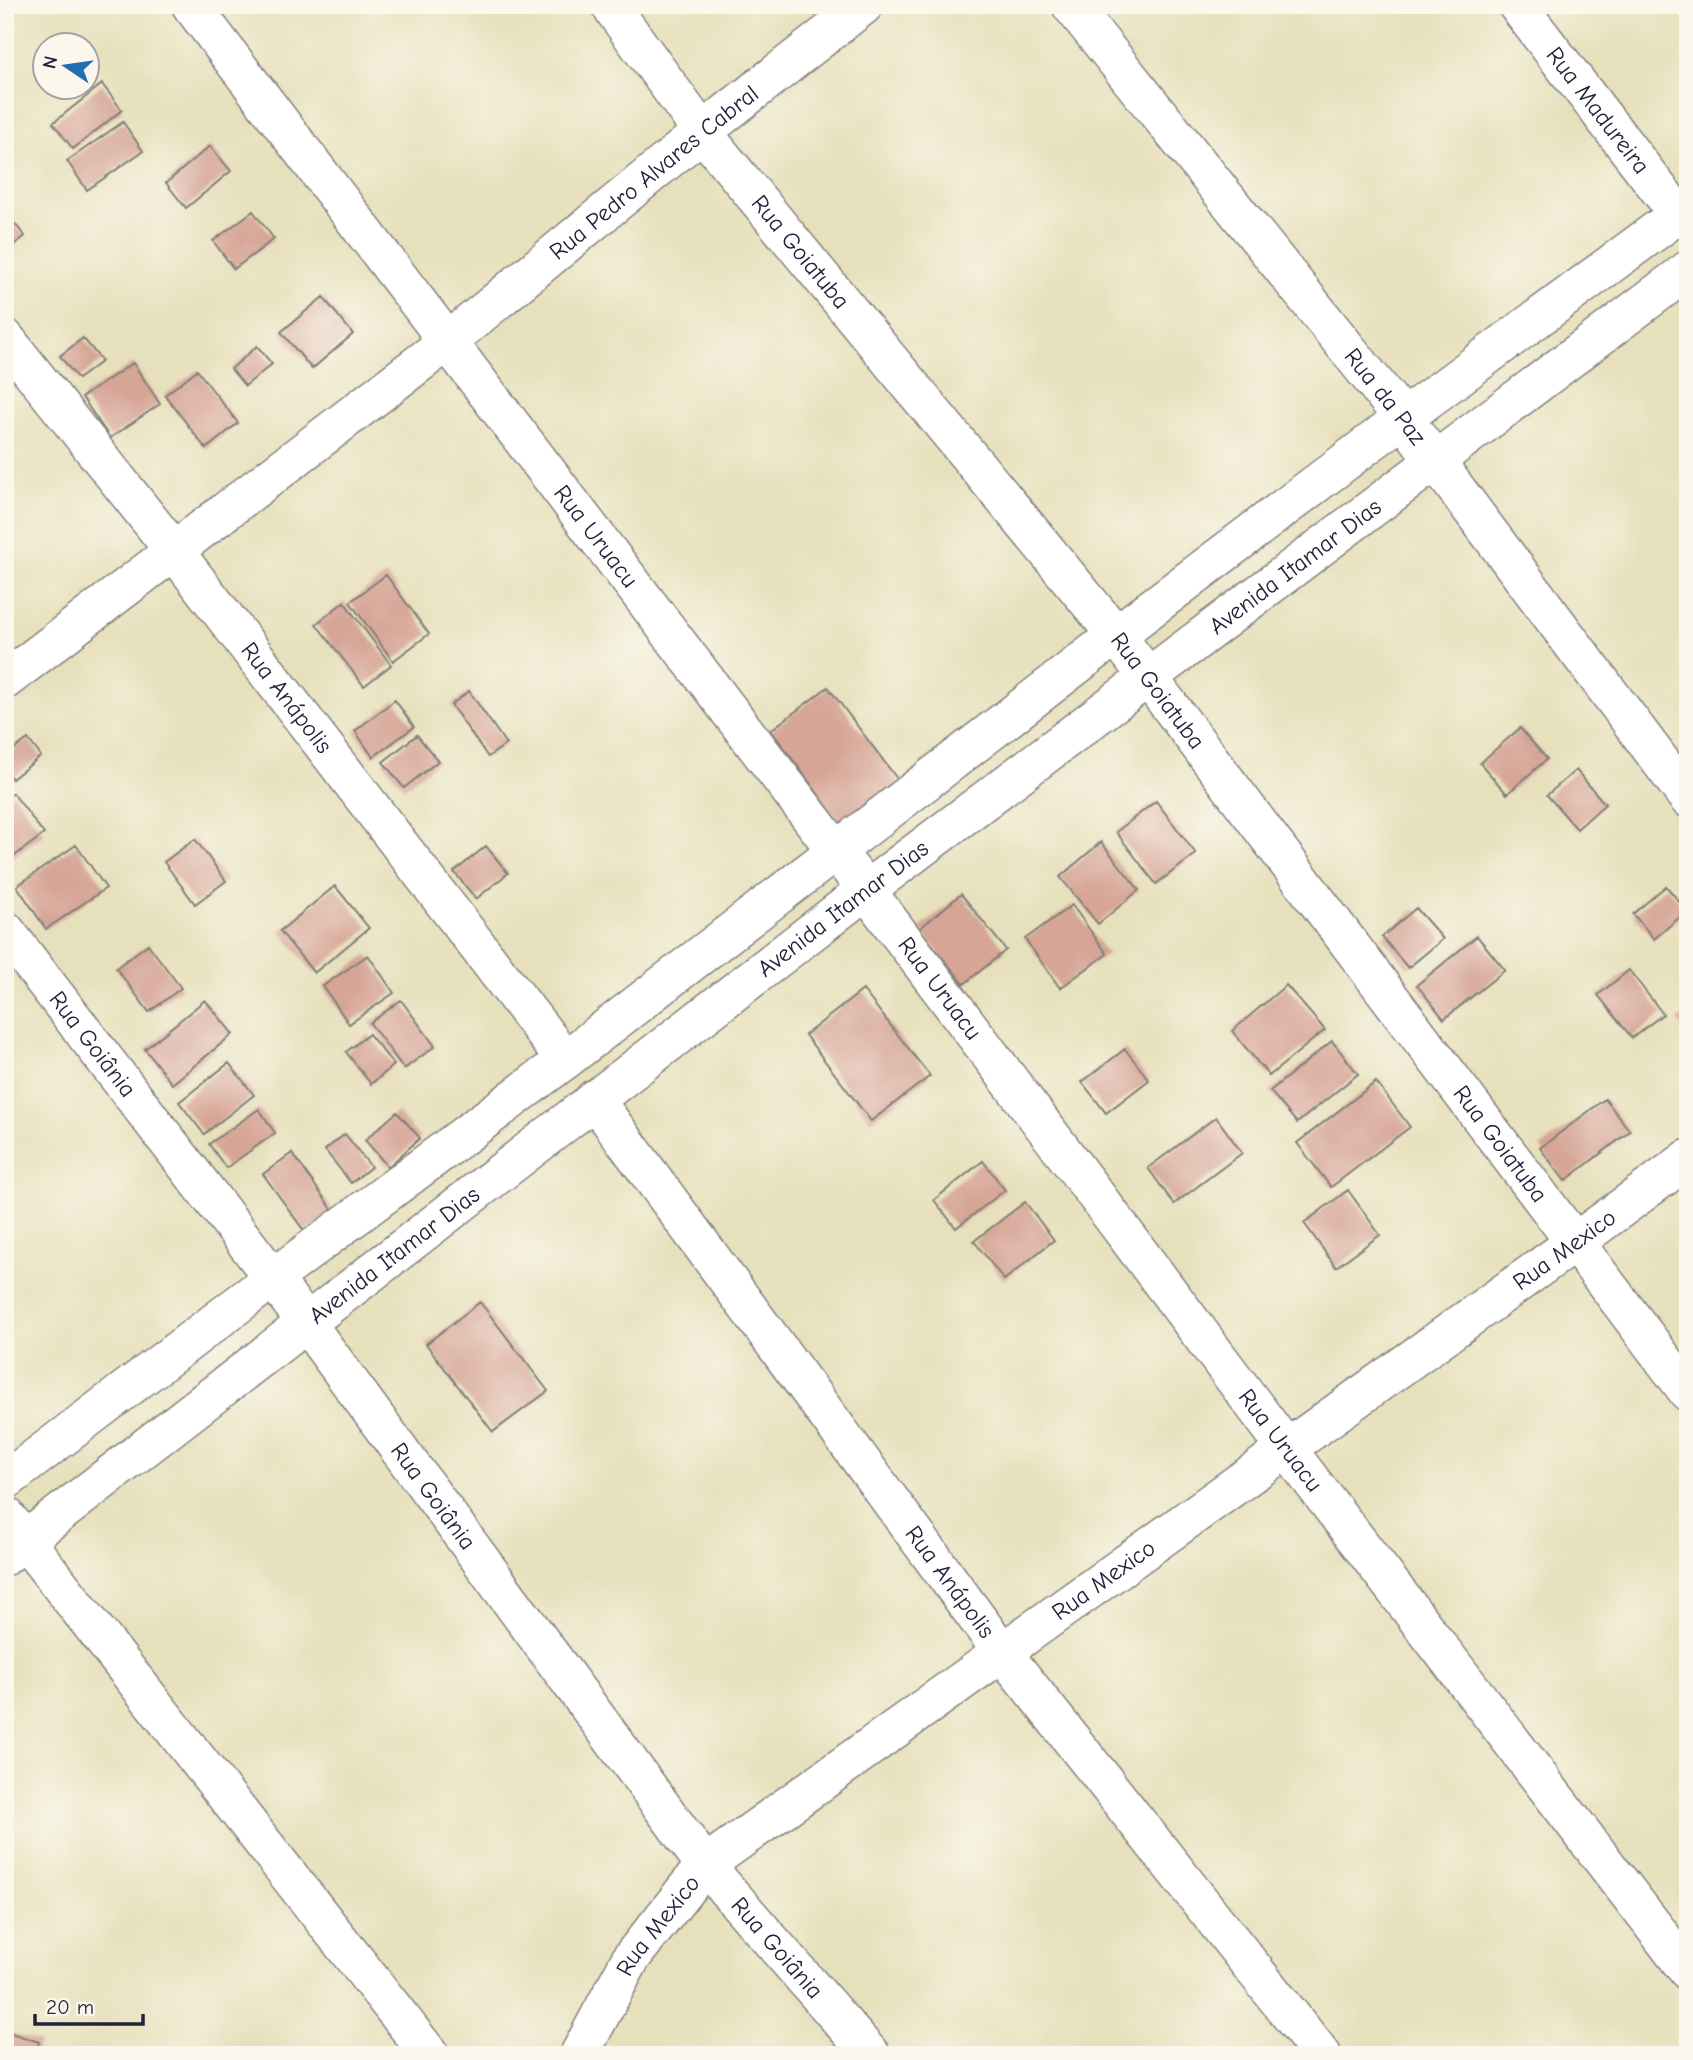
<svg xmlns="http://www.w3.org/2000/svg" width="1693" height="2060" font-family="'Comic Neue',sans-serif">
<style>
.building{fill:#d6a596}
.lines{fill:none;stroke-linecap:round;stroke-linejoin:round}
.minor-casing{stroke:#84817c;stroke-width:41}
.minor{stroke:#fff;stroke-width:38}
.labels{text-anchor:middle;dominant-baseline:central;stroke-width:5;stroke-linejoin:round;paint-order:stroke}
.street-label{font-size:24px;fill:#22223b;stroke:#fbf7ec}
</style>
<rect width="100%" height="100%" fill="#fbf7ec"/>
<filter id="ink" filterUnits="userSpaceOnUse"><feTurbulence type="fractalNoise" baseFrequency=".0143" numOctaves="2"/><feDisplacementMap in="SourceGraphic" scale="14" xChannelSelector="R" yChannelSelector="G"/><feConvolveMatrix kernelMatrix="1 2 1 2 8 2 1 2 1" color-interpolation-filters="sRGB"/></filter>
<filter id="wash" filterUnits="userSpaceOnUse"><feTurbulence type="fractalNoise" baseFrequency=".00686" numOctaves="4" result="noise"/><feDisplacementMap in="SourceGraphic" scale="28" xChannelSelector="R" yChannelSelector="G"/><feGaussianBlur stdDeviation="1.57" result="paint"/><feColorMatrix in="noise" values="0 0 0 0 0 0 0 0 0 0 0 0 0 0 0 0 0 1.4 0 .05"/><feComposite in="paint" operator="in"/></filter>
<g filter="url(#wash)">
<rect width="100%" height="100%" fill="#e7e0bc"/>
<g id="blocks">
<path class="building" d="M102,84L122,110L73,149L53,123Z
M123,122L143,151L87,190L67,161Z
M210,146L231,171L186,208L166,183Z
M253,211L274,239L234,269L213,241Z
M5,212L25,236L5,252Z
M323,297L353,334L312,369L281,332Z
M83,338L102,361L78,379L60,356Z
M257,346L272,364L245,386L231,369Z
M133,363L160,404L110,438L82,397Z
M197,370L238,423L206,449L165,395Z
M386,575L429,634L393,661L350,602Z
M344,602L391,665L364,686L316,624Z
M828,687L904,788L846,832L771,730Z
M469,691L506,744L488,757L451,705Z
M395,700L414,727L373,757L355,731Z
M1520,728L1547,759L1507,794L1480,763Z
M417,735L438,761L404,788L383,762Z
M28,739L41,756L12,779L5,771V756Z
M1576,770L1605,804L1577,829L1547,795Z
M13,793L44,834L5,863V799Z
M1156,801L1196,854L1156,884L1116,832Z
M195,839L226,881L195,904L164,862Z
M1101,842L1139,890L1098,924L1060,877Z
M76,845L106,888L46,929L17,886Z
M486,846L508,873L476,899L454,872Z
M335,886L369,928L314,973L280,931Z
M1666,886L1687,911L1654,939L1633,914Z
M961,894L1006,950L964,984L919,929Z
M1072,905L1107,954L1060,988L1025,939Z
M1416,908L1443,939L1408,968L1382,937Z
M1477,936L1505,970L1444,1019L1417,985Z
M148,944L181,988L149,1012L116,968Z
M368,955L394,993L349,1024L323,986Z
M1629,970L1663,1014L1632,1038L1598,995Z
M1286,985L1325,1030L1269,1076L1232,1031Z
M863,990L930,1076L871,1121L805,1035Z
M205,1000L233,1034L172,1084L145,1049Z
M401,1000L435,1046L404,1069L370,1023Z
M1688,1012V1033L1677,1021Z
M369,1034L394,1065L371,1084L346,1052Z
M1332,1041L1358,1074L1297,1123L1270,1091Z
M1125,1049L1149,1080L1106,1113L1082,1082Z
M229,1063L254,1095L204,1134L179,1102Z
M1376,1082L1410,1127L1331,1187L1297,1143Z
M1605,1099L1630,1131L1565,1181L1540,1148Z
M259,1109L275,1133L226,1168L209,1144Z
M397,1112L420,1138L388,1167L365,1140Z
M1216,1117L1242,1153L1174,1204L1148,1168Z
M345,1134L371,1167L351,1183L325,1150Z
M292,1153L334,1212L305,1232L263,1174Z
M983,1161L1005,1190L956,1228L934,1200Z
M1348,1190L1380,1235L1336,1267L1304,1223Z
M1025,1202L1054,1240L1004,1280L974,1241Z
M480,1302L548,1391L493,1432L426,1344Z
M5,2031L39,2042L35,2055H5Z"/>
</g>
</g>
<g filter="url(#ink)">
<use href="#blocks" fill-opacity="0" stroke="#84817c" stroke-width="2"/>
<g class="lines">
<g class="minor-casing">
<g id="minor">
<path id="s1" d="M191,5L866,890L1287,1449L1688,1971"/>
<path id="s2" d="M610,5L702,132L1116,635L1688,1392"/>
<path id="s3" d="M1071,5L1403,418L1688,798"/>
<path id="s4" d="M1517,5L1678,214"/>
<path id="s5" d="M5,338L175,552L565,1060"/>
<path id="s6" d="M5,680L447,342L702,132L864,5"/>
<path id="s7" d="M5,930L273,1278L705,1865L871,2055"/>
<path id="s8" d="M594,1099L1002,1652L1322,2055"/>
<path d="M5,1481L273,1278L565,1060L1116,635L1403,418L1688,207"/>
<path d="M5,1515L430,2055"/>
<path id="s9" d="M5,1556L866,890L1688,270"/>
<path id="s10" d="M579,2055L631,1958L705,1865L1574,1243L1688,1159"/>
</g>
</g>
<use href="#minor" class="minor"/>
</g>
</g>
<g class="labels">
<g class="street-label">
<text stroke="none"><textPath href="#s4" startOffset="133">Rua Madureira</textPath></text>
<text stroke="none"><textPath href="#s6" startOffset="824">Rua Pedro Alvares Cabral</textPath></text>
<text stroke="none"><textPath href="#s2" startOffset="312">Rua Goiatuba</textPath></text>
<text stroke="none"><textPath href="#s3" startOffset="502">Rua da Paz</textPath></text>
<text stroke="none"><textPath href="#s1" startOffset="668">Rua Uruacu</textPath></text>
<text stroke="none"><textPath href="#s9" startOffset="1626">Avenida Itamar Dias</textPath></text>
<text stroke="none"><textPath href="#s2" startOffset="878">Rua Goiatuba</textPath></text>
<text stroke="none"><textPath href="#s5" startOffset="457">Rua Anápolis</textPath></text>
<text stroke="none"><textPath href="#s9" startOffset="1059">Avenida Itamar Dias</textPath></text>
<text stroke="none"><textPath href="#s1" startOffset="1236">Rua Uruacu</textPath></text>
<text stroke="none"><textPath href="#s7" startOffset="144">Rua Goiânia</textPath></text>
<text stroke="none"><textPath href="#s2" startOffset="1446">Rua Goiatuba</textPath></text>
<text stroke="none"><textPath href="#s10" startOffset="1286">Rua Mexico</textPath></text>
<text stroke="none"><textPath href="#s9" startOffset="492">Avenida Itamar Dias</textPath></text>
<text stroke="none"><textPath href="#s1" startOffset="1802">Rua Uruacu</textPath></text>
<text stroke="none"><textPath href="#s7" startOffset="710">Rua Goiânia</textPath></text>
<text stroke="none"><textPath href="#s10" startOffset="719">Rua Mexico</textPath></text>
<text stroke="none"><textPath href="#s8" startOffset="600">Rua Anápolis</textPath></text>
<text stroke="none"><textPath href="#s10" startOffset="152">Rua Mexico</textPath></text>
<text stroke="none"><textPath href="#s7" startOffset="1278">Rua Goiânia</textPath></text>
</g>
</g>
<rect width="1693" height="2060" fill="none" stroke="#fbf7ec" stroke-width="28"/>
<g transform="translate(66 66) rotate(283)"><circle r="33" fill="#fbf7ec" stroke="#a4a2a5" stroke-width="2"/>
<path d="M0-5L12 26L0 18L-12 26Z" fill="#1f6fb2"/>
<text y="-10" font-size="19" font-weight="bold" text-anchor="middle" fill="#22223b">N</text>
</g>
<path d="M35 2014v10h108v-10" fill="none" stroke="#22223b" stroke-width="3.5"/>
<text x="46" y="2014" font-size="21" fill="#22223b" stroke="#fbf7ec" stroke-width="5" paint-order="stroke">20 m</text>
</svg>
